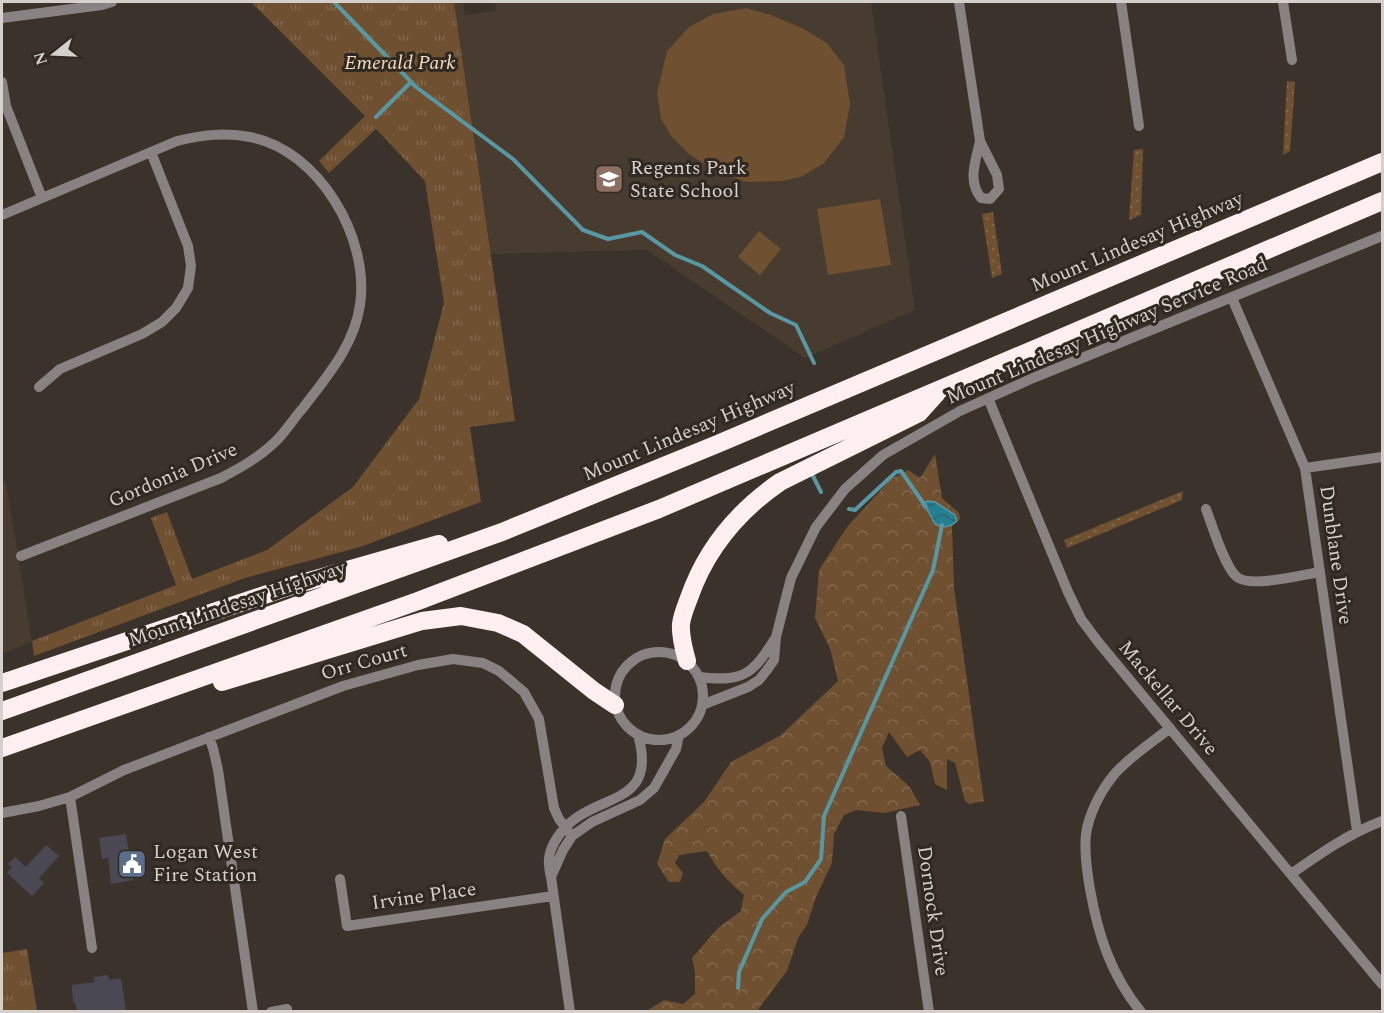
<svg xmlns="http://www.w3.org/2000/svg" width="1384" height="1013" font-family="Spectral,serif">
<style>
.built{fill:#483b2f;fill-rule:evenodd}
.grass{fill:url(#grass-dots)}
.forest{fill:url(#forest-crowns);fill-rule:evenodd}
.park{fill:url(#park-tufts)}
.pitch{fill:#6f5030}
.water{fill:url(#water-waves);stroke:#5997a3;stroke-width:1.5}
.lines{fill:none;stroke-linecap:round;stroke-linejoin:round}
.stream{stroke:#5997a3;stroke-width:4}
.building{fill:#4a4853}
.minor{stroke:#888283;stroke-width:10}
.highway{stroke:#ffeff1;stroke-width:18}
.labels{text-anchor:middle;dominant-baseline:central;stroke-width:6;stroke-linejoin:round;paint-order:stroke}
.park-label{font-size:20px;font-style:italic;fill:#f8dcc2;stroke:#302921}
.poi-label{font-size:20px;fill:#d5d0cc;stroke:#302921;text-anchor:start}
.street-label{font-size:20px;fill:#d5d0cc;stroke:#302921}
</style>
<defs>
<pattern id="grass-dots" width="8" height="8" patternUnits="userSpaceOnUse" patternTransform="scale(1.5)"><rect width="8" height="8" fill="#6f5030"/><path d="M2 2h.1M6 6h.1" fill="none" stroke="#83684d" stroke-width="1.8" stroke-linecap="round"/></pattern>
<pattern id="forest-crowns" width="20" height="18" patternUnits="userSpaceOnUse" patternTransform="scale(1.5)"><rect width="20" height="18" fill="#6f5030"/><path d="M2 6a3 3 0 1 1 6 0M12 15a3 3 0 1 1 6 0" fill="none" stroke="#83684d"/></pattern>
<pattern id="park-tufts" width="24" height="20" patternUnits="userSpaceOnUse" patternTransform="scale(1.5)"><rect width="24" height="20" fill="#6f5030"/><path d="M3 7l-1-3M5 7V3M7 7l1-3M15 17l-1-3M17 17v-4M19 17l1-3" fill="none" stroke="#83684d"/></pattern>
<pattern id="water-waves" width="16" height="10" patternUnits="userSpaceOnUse" patternTransform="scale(1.5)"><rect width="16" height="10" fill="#247f91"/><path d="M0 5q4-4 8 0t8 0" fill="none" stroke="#2f656f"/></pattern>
</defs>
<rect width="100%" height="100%" fill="#3b322b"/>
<path class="built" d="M454,2H463L465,15L496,11L495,2H871L915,310L805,358L647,250L490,254ZM771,15L802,28L827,43L657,92L667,51L689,27Z
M6,482L32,641L2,654V483Z"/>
<path class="grass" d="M1287,81L1295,82L1290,151L1283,155Z
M1143,149L1141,215L1129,220L1134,150Z
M993,212L1002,274L992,278L982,214Z
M1183,491L1182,500L1067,548L1064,540Z"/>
<path class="forest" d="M935,454L942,498L959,513L960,519L952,526L954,588L984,801L969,804L965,801L955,763L947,759V790L935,784L930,762L920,750L907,757L889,732L882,748L886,766L909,786L920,805L884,813L856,810L844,815L834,834L832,863L816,897L807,925L798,938L787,971L757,1011L645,1012L664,1000L683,1004L695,994V972L692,958L718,928L741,911L744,895C728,882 717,869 707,851L679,855L675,863L683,873L680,882H669L657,864L665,839L704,802L731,762L781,735L838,681L830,648L815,618L819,570L847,527L891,479L908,470L920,478ZM935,502L955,515L956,521L931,519L928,511L923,506Z"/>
<path class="park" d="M251,2H454L515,421L470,427L481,502L360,547L245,578L34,656L32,641L176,585L151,518L167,512L192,579L267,550L353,487L419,399L444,303L425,181L376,129L329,173L319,161L365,116Z
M27,949L37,1011H2V953Z"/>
<path class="pitch" d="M746,8L771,15L802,28L827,43L844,65L850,104L844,137L824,163L801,177L781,181L746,182L716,171L689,154L672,137L661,119L657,92L667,51L689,27L713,14Z
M880,199L891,265L828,275L817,209Z
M759,231L781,249L760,275L738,257Z"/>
<path class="water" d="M929,501L935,502L955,515L957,521C949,528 943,528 935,524L928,511L923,506L925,502Z"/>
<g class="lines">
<path class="stream" d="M334,2L416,87L513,159L583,230L608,239L642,232L675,255L702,266L770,313L796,325L814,363
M376,117L411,82
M813,476L821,492
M849,509L855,510L896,472L901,471L926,507
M738,988L739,972L762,919L786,892L805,882L821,859L824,816L933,570L942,525"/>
</g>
<path class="building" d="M126,834L133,880L111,884L108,858L102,859L99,838Z
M46,845L59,856L39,878L44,883L32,896L7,873L12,867L8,864L15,857L26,867Z
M108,975L109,980L121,978L126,1011H77L75,1002L73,1003L72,985L95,982L94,977Z"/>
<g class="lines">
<path class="minor" d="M959,2L980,141L997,175L999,189L990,199L981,198C967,180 976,161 980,141
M1121,2L1139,126
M1283,2L1292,60
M2,18L102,5L112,2
M2,82L6,106L42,198
M2,215L177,141C202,135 225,132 250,137C319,150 370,238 360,305C354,346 327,376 303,408C293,419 285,433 274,443C258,458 240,468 221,478L21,556
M1232,298L1305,468L1357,831
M39,387L60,369L142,334L162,322L176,308L188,288L191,266L188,246L151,152
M988,398L1068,592L1081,619L1099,643L1382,984
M1305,468L1382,457
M1206,509C1212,525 1225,568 1237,577C1250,588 1302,575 1320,572
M615 696a44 44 0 1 1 88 0a44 44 0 1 1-88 0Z
M699,677C741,682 752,676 774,640
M702,705L748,687L759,680L767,670L774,660L776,637L791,578L816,527L845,489L883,455L960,411L1033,378L1382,236
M209,737L213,748L218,770L253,1012
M70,797L92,948
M2,813L39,806L70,797L124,770L343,686L418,665L453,659L483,663L499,671L524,692L539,719L554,808L559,819L572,836
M901,816L929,1012
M1291,874C1321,853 1348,834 1382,821
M551,877L563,850L572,836L592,822L640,800L654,788L676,749L679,735
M340,879L347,926L553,896
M271,1012L287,1009
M570,1012L551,877C547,862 548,852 557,838C587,789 660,813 638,735
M1141,1012C1111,975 1098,935 1090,889C1087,872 1084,852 1086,834C1089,814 1100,792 1113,776C1124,761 1154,741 1170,728"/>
<path class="highway" d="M687,661C684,649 680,637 681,624C682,615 686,606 689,598C706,549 738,511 780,482L919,413L937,393
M222,682L422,621L461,616L498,623L523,634L594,691L615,705
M2,683L288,587L439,544
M2,711L502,532L715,445L1382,162
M2,748L418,601L659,509L1382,201"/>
</g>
<defs>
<g id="school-square" transform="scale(1.5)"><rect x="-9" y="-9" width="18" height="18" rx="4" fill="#8d6e63" stroke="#302921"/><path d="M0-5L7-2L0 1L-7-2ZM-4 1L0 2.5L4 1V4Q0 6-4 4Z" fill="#fff"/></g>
<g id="civic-square" transform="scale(1.5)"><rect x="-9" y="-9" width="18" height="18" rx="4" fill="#5c6f8a" stroke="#302921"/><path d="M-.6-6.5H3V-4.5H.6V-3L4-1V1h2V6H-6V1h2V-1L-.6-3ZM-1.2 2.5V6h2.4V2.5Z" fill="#fff"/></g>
</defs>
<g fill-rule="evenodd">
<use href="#school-square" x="609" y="179"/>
<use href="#civic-square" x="132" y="864"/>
</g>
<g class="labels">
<g class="park-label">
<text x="400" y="63">Emerald Park</text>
</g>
<g class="poi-label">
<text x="630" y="168">Regents Park<tspan x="630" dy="23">State School</tspan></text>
<text x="153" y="852">Logan West<tspan x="153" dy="23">Fire Station</tspan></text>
</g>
<g class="street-label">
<text transform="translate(1137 242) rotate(-23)">Mount Lindesay Highway</text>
<text transform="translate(1107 331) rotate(-23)">Mount Lindesay Highway Service Road</text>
<text transform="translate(689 431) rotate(-23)">Mount Lindesay Highway</text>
<text transform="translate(173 475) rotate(-23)">Gordonia Drive</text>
<text transform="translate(1336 555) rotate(82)">Dunblane Drive</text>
<text transform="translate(237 604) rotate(-19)">Mount Lindesay Highway</text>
<text transform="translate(364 662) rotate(-16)">Orr Court</text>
<text transform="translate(1168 698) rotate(50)">Mackellar Drive</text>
<text transform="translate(424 896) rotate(-8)">Irvine Place</text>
<text transform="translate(933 911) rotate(82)">Dornock Drive</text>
</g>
</g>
<rect width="1384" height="1013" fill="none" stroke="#d5d0cc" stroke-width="6"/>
<g transform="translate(54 54) rotate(252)" stroke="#302921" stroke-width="4.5" paint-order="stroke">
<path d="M0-4.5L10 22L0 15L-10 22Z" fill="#d5d0cc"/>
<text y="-9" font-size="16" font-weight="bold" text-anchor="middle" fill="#d5d0cc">N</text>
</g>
</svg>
